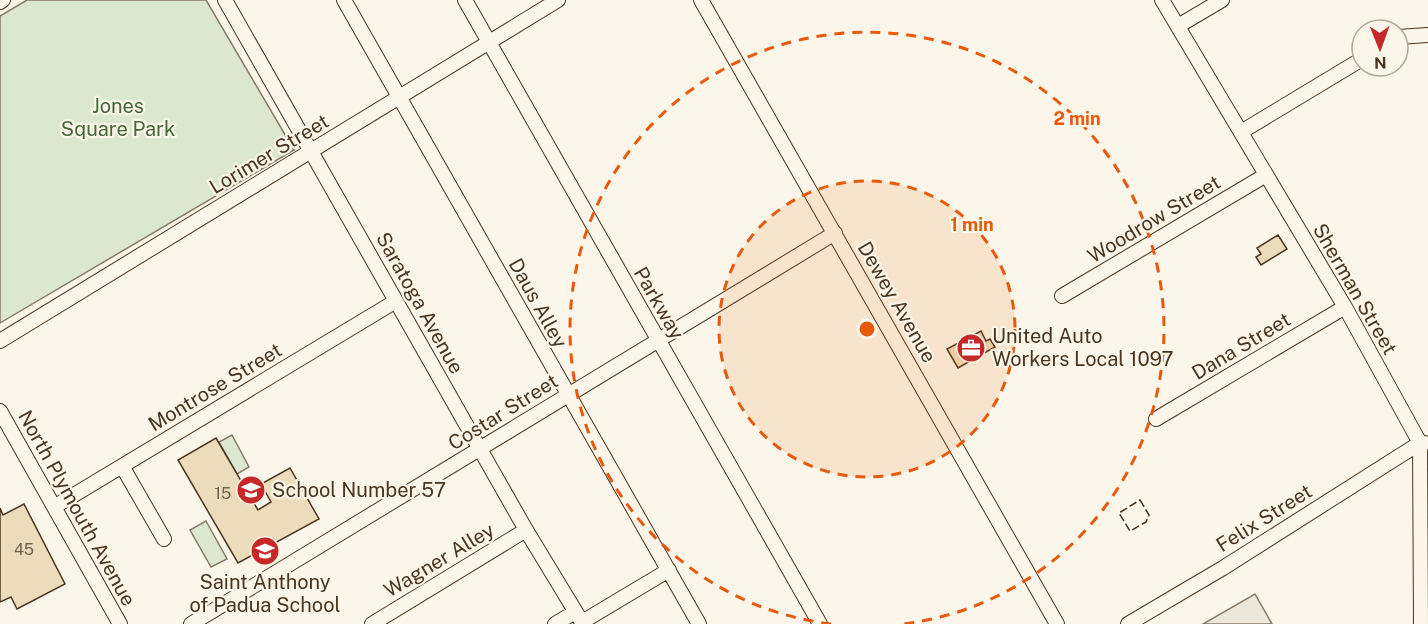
<svg xmlns="http://www.w3.org/2000/svg" width="1428" height="624" font-family="'Public Sans',sans-serif">
<style>
.green{fill:#dce7d0;stroke:#887966;stroke-width:1.5}
.parking{fill:#ede7d9;stroke:#887966;stroke-width:1.5}
.building{fill:#ecdcbc;stroke:#4a3520;stroke-width:1.5}
.lines{fill:none;stroke-linecap:round;stroke-linejoin:round}
.minor-casing{stroke:#4a3520;stroke-width:16}
.minor{stroke:#fbf6e9;stroke-width:14}
.fence{stroke:#4a3520;stroke-width:1.5;stroke-dasharray:8 3;stroke-linecap:butt}
.ring{fill:none;stroke:#e8590c;stroke-width:3;stroke-dasharray:10 8}
.labels{text-anchor:middle;dominant-baseline:central;stroke-width:4.5;stroke-linejoin:round;paint-order:stroke}
.number-label{font-size:16px;fill:#725f47}
.park-label{font-size:20px;fill:#436837;stroke:#fbf6e9}
.street-label{font-size:20px;fill:#4a3520;stroke:#fbf6e9}
.poi-label{font-size:20px;fill:#4a3520;stroke:#fbf6e9;text-anchor:start}
.centre{fill:#e8590c;stroke:#fbf6e9;stroke-width:3}
.ring-label{font-size:18px;text-anchor:middle;font-weight:bold;fill:#e8590c;stroke:#fbf6e9;stroke-width:4.5;stroke-linejoin:round;paint-order:stroke}
</style>
<rect width="100%" height="100%" fill="#fbf6e9"/>
<path class="green" d="M27,0H206L294,150L0,323V16Z
M232,435L249,467L237,474L219,442Z
M206,521L227,559L211,567L190,530Z"/>
<path class="parking" d="M1255,594L1272,624H1203Z"/>
<path class="building" d="M1278,235L1287,249L1261,265L1256,257L1261,254L1257,248Z
M981,331L986,341L990,339L995,347L958,368L947,349Z
M216,438L258,510L271,502L261,484L290,468L319,519L238,563L178,460Z
M24,504L65,584L17,609L11,597L0,602V508L3,515Z"/>
<g class="lines">
<g class="minor-casing">
<path id="minor" d="M225,0L526,530L583,624
M344,0L699,624
M465,0L820,624
M701,0L1057,624
M1162,0L1345,307L1420,443L1421,624
M0,2L3,0
M1178,26L1222,0
M1398,37L1428,35
M1241,132L1362,59
M1062,296L1266,175
M0,341L558,0
M0,411L120,624
M1156,419L1345,307
M122,466L164,539
M54,507L396,301
M582,622L669,570
M191,624L835,233
M372,624L526,530
M555,624L575,612
M1128,624L1223,568L1420,443H1425"/>
</g>
<use href="#minor" class="minor"/>
<path class="fence" d="M1140,500L1149,515L1146,522L1130,531L1119,513Z"/>
</g>
<circle cx="867" cy="329" r="148" fill="#e8590c" fill-opacity=".12"/>
<g class="ring">
<circle cx="867" cy="329" r="148"/>
<path d="M831 624A297 297 0 1 1 903 624"/>
</g>
<defs>
<g id="office-disc" transform="scale(1.5)"><circle r="9.5" fill="#c62828" stroke="#fbf6e9"/><path d="M-6-3h4V-5.5h4V-3h4V5H-6ZM-1-4.5V-3h2v-1.5ZM-6 0V1H6V0Z" fill="#fff"/></g>
<g id="school-disc" transform="scale(1.5)"><circle r="9.5" fill="#c62828" stroke="#fbf6e9"/><path d="M0-5L7-2L0 1L-7-2ZM-4 1L0 2.5L4 1V4Q0 6-4 4Z" fill="#fff"/></g>
</defs>
<g fill-rule="evenodd">
<use href="#office-disc" x="971" y="348"/>
<use href="#school-disc" x="251" y="490"/>
<use href="#school-disc" x="265" y="551"/>
</g>
<g class="labels">
<g class="number-label">
<text x="223" y="493">15</text>
<text x="24" y="549">45</text>
</g>
<g class="park-label">
<text x="118" y="106">Jones<tspan x="118" dy="23">Square Park</tspan></text>
</g>
<g class="street-label">
<text transform="translate(269 154) rotate(-31)">Lorimer Street</text>
<text transform="translate(1154 219) rotate(-31)">Woodrow Street</text>
<text transform="translate(1355 289) rotate(60)">Sherman Street</text>
<text transform="translate(897 302) rotate(60)">Dewey Avenue</text>
<text transform="translate(420 303) rotate(61)">Saratoga Avenue</text>
<text transform="translate(538 303) rotate(61)">Daus Alley</text>
<text transform="translate(659 303) rotate(60)">Parkway</text>
<text transform="translate(1241 346) rotate(-31)">Dana Street</text>
<text transform="translate(215 387) rotate(-31)">Montrose Street</text>
<text transform="translate(503 412) rotate(-32)">Costar Street</text>
<text transform="translate(77 508) rotate(61)">North Plymouth Avenue</text>
<text transform="translate(1264 518) rotate(-32)">Felix Street</text>
<text transform="translate(439 560) rotate(-31)">Wagner Alley</text>
</g>
<g class="poi-label">
<text x="992" y="336">United Auto<tspan x="992" dy="23">Workers Local 1097</tspan></text>
<text x="272" y="490">School Number 57</text>
<text x="265" y="582" text-anchor="middle">Saint Anthony<tspan x="265" dy="23">of Padua School</tspan></text>
</g>
</g>
<circle cx="867" cy="329" r="9" class="centre"/>
<g class="ring-label">
<text x="1077" y="125">2 min</text>
<text x="972" y="231">1 min</text>
</g>
<g transform="translate(1380 48) rotate(179)"><circle r="28" fill="#fbf6e9" stroke="#b4a999" stroke-width="1.5"/>
<path d="M0-4.5L10 22L0 15L-10 22Z" fill="#c62828"/>
<text y="-9" font-size="16" font-weight="bold" text-anchor="middle" fill="#4a3520">N</text>
</g>
</svg>
